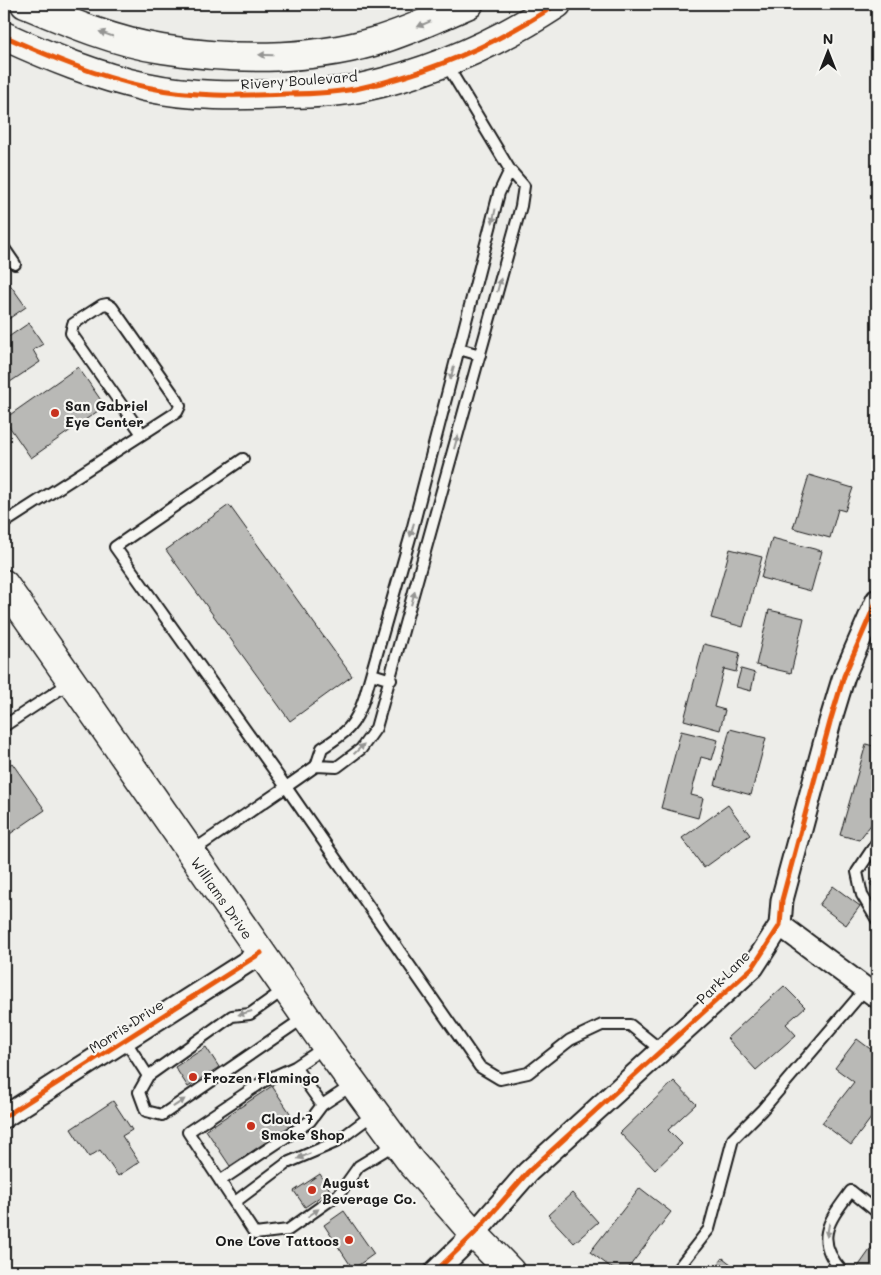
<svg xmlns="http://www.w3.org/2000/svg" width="881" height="1275" font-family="Mali,sans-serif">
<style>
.building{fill:#b9b9b6;stroke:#1c1c1c}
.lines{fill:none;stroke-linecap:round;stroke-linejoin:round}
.lane-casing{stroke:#1c1c1c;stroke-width:14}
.street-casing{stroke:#1c1c1c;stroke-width:25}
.secondary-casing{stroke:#1c1c1c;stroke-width:31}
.lane{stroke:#f6f6f2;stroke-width:10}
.street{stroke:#f6f6f2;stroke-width:21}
.secondary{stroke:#f6f6f2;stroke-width:28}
.cycleway-casing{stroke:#f6f6f2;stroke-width:8}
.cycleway{stroke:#e8590c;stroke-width:5}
.oneway{fill:#949492}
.poi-dot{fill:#c8321e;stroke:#f6f6f2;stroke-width:2}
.labels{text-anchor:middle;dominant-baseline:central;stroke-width:4.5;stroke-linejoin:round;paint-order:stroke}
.street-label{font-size:14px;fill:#1c1c1c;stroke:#f6f6f2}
.poi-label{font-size:14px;font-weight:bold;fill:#1c1c1c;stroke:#f6f6f2;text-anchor:start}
</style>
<rect width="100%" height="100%" fill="#edede9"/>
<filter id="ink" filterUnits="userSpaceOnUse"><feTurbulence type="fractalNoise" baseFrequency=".02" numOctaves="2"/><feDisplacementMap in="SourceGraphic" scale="10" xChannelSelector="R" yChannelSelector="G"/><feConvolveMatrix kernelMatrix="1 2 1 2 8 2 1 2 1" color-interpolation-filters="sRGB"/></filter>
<g filter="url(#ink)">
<path class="building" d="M4,276L26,307L4,322Z
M29,323L43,344L33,350L40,362L4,386V340Z
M78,367L105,406L31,458L4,419Z
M809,475L853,488L845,511L838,509L830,538L793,528Z
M229,505L352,676L290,721L166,550Z
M772,538L822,551L811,591L761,578Z
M730,549L762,557L743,627L711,618Z
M769,610L804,618L791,673L756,665Z
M704,644L740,653L736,672L724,669L714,707L725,710L720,730L684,720Z
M741,669L755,673L751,691L736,687Z
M730,729L766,738L751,795L715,785Z
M681,731L718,740L712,760L701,757L691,795L703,798L698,818L661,808Z
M866,744L877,747V817L859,840L840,835Z
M12,763L45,810L4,838V769Z
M728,805L750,835L704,868L682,838Z
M877,874V890L870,884Z
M833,886L860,906L846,925L819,905Z
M784,986L805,1007L786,1024L796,1035L756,1070L727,1038Z
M857,1039L877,1054V1110L851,1145L822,1123L854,1082L835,1068Z
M206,1047L219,1067L188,1087L175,1067Z
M674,1081L696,1104L668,1130L682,1144L655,1170L620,1133Z
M272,1086L296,1122L230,1166L206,1130Z
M113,1101L132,1130L122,1136L139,1162L118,1176L100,1150L89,1157L71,1129Z
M320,1174L330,1190L305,1207L294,1191Z
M640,1188L671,1212L626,1271H616L590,1252Z
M572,1193L598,1222L574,1243L548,1215Z
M344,1211L374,1254L353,1269L324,1225Z
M877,1240V1271H855Z
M723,1258L740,1271H713Z"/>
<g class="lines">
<g class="lane-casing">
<path id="lane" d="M445,62L510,170L524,186L521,206L376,728L361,749L337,767L316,766L286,787L480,1067L500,1079L528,1073L570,1040L602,1025H630L661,1050
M4,248L15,264
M459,349L480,355
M4,523L177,412L180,406L178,401L112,307L107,304L102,305L73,324L71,333L142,434
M372,674L391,680
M4,726L71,682
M316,766L322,748C346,733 355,726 364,699L410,538L499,193L510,170
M877,842L857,872L862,895L877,920
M191,852L286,787L115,547L243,459
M125,1040L148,1076L139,1092L146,1111L162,1115L305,1017
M325,1047L295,1067L264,1081L188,1132L255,1234L288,1230L339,1194L359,1166L397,1143
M295,1067L322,1105
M148,1076L232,1016L250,1014L285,989
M220,1181L310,1121L322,1105L354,1084
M235,1202L287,1163L336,1142L375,1113
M676,1271L709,1229L733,1139L762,1110L866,988
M842,1271C813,1239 829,1221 851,1191L877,1212"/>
</g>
<g class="street-casing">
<path id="street" d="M780,925L877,997
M4,1117L261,953
M436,1271L474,1234L528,1172L753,967L780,925L782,900L830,722L844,676L877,600"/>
</g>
<g class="secondary-casing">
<path id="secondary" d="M25,4C68,22 115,42 162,49C230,60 307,61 373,42C407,32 437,18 469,4
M4,36C50,57 96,76 146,87C192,97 238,96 285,94C311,94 339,93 364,87C432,72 499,42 557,4
M4,584L326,1046L411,1162L474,1234L510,1271"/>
</g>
<use href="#lane" class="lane"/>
<use href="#street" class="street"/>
<use href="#secondary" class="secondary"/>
<g class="cycleway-casing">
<path id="cycleway" d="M4,36C50,57 96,76 146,87C192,97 238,96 285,94C311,94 339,93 364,87C432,72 499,42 557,4
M4,1117L261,953
M436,1271L474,1234L528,1172L753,967L780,925L782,900L830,722L844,676L877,600"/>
</g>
<use href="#cycleway" class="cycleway"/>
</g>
<defs><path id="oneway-solid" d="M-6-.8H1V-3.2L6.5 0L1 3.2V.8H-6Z" transform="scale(1.25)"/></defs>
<g class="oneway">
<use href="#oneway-solid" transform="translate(424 24) rotate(157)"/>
<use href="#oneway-solid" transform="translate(106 34) rotate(-161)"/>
<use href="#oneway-solid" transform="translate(266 55) rotate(-179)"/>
<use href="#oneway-solid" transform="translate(494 216) rotate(102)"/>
<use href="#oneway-solid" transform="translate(499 285) rotate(-75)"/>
<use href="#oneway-solid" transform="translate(452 373) rotate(105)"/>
<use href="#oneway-solid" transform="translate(456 442) rotate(-74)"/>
<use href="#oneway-solid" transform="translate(412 530) rotate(105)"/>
<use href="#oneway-solid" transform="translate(413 598) rotate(-75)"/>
<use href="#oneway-solid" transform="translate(359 749) rotate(-44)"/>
<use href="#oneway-solid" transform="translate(245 1013) rotate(165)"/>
<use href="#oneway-solid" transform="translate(179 1103) rotate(-34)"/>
<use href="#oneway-solid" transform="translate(304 1156) rotate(157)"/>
<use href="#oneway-solid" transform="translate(313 1213) rotate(-35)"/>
<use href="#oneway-solid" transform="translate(828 1230) rotate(100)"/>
</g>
</g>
<g class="poi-dot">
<circle cx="55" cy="413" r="5"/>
<circle cx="193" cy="1077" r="5"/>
<circle cx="251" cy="1126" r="5"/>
<circle cx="312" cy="1190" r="5"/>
<circle cx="349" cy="1240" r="5"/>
</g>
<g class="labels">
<g class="street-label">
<text transform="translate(299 80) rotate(-4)">Rivery Boulevard</text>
<text transform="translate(222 898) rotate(55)">Williams Drive</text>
<text transform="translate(723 977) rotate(-45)">Park Lane</text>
<text transform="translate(126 1026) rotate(-33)">Morris Drive</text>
</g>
<g class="poi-label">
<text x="65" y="405">San Gabriel<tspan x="65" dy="16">Eye Center</tspan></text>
<text x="203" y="1077">Frozen Flamingo</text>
<text x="261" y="1118">Cloud 7<tspan x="261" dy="16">Smoke Shop</tspan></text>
<text x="322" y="1182">August<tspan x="322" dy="16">Beverage Co.</tspan></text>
<text x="339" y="1240" text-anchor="end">One Love Tattoos</text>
</g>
</g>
<rect width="881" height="1275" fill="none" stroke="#f6f6f2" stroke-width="20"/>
<rect x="10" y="10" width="861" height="1255" fill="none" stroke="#1c1c1c" stroke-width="2" filter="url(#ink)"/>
<g transform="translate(828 52)" stroke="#f6f6f2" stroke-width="4" paint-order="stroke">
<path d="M0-4L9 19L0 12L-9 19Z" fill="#1c1c1c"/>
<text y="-8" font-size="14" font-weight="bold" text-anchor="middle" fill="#1c1c1c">N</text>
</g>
</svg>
